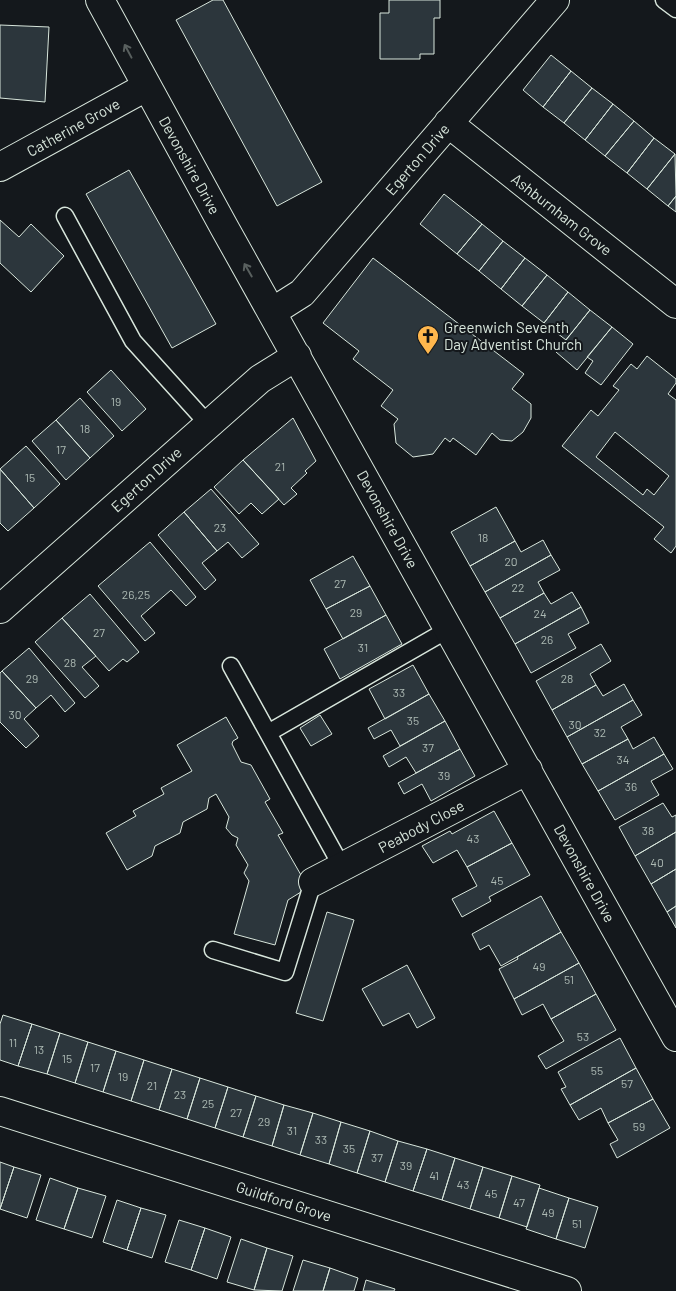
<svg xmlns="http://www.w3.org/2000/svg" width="676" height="1291" font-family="Barlow,sans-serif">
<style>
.building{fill:#2c363c;stroke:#d8e6dc;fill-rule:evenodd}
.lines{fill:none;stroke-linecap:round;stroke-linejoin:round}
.service-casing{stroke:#d8e6dc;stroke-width:19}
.minor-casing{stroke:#d8e6dc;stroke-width:30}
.service{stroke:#14181c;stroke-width:16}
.minor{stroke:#14181c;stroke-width:28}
.oneway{stroke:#59605f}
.labels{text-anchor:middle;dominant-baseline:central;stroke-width:4;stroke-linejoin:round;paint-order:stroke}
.number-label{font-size:12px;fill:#adbab4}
.street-label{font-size:15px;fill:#d8e6dc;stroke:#14181c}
.poi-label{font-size:15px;fill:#d8e6dc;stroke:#14181c;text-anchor:start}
</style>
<rect width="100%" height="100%" fill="#14181c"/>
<path class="building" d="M213,0H223L322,182L277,206L176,20Z
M389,0H440V18H434V54H420V59H380V13H389Z
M0,25L49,27L45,102L0,98Z
M551,55L571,71L543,107L523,90Z
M571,71L592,88L564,123L543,107Z
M592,88L613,104L585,140L564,123Z
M613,104L634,121L605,156L585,140Z
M634,121L654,138L627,173L605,156Z
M654,138L675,154L647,189L627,173Z
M675,154L676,196L668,206L647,189Z
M129,170L216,324L172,348L86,194Z
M444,194L482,224L457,254L420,224Z
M676,196V212L668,206Z
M0,220L19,237L31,224L64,256L31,292L0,263Z
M482,224L503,241L479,271L457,254Z
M503,241L525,258L501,289L479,271Z
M373,258L524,374L512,389L531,404V418L523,432L512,441L500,440L492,433L476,455L453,438L450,442L445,438L433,454L413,457L396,443L394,424L398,419L381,406L393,390L353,359L359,351L323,323Z
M525,258L547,275L522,306L501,289Z
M547,275L568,292L544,323L522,306Z
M568,292L590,310L566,340L544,323Z
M590,310L612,327L577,370L556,352Z
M612,327L633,344L601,385L585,373L593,361L587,357Z
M647,356L676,379V383L668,394L676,400V546L671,553L654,539L664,527L562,446L591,410L598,416L619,390L613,386L631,364L637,369ZM615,432L669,476L654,495L647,489L643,495L596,457Z
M111,370L146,409L122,431L87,392Z
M80,398L114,436L90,458L56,420Z
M293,418L316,461L305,471L307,473L291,488L297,494L284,505L243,460Z
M56,420L90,458L66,480L32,441Z
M26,446L60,484L34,508L0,469Z
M243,460L279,499L262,514L251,503L239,514L214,487Z
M0,469L34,508L8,531L0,523Z
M211,489L259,544L242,558L228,542L217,551L184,512Z
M496,507L515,541L470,566L451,532Z
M184,512L217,551L202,563L216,580L205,590L158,535Z
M543,540L551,555L485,592L470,566L515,541L521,552Z
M150,542L196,597L186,606L171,590L141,616L155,633L145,641L98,586Z
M551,555L560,570L538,582L544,593L500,618L485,592Z
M353,556L370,586L326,609L310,580Z
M370,586L386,615L343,639L326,609Z
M572,592L581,607L515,644L500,618L544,593L551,604Z
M90,594L139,652L127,662L123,659L109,671L62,618Z
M581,607L589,623L568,634L576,648L531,673L515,644Z
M386,615L402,644L340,679L324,649Z
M62,618L96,656L82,667L99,686L85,698L35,642Z
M601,644L611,661L590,674L596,685L552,710L536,681Z
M29,648L75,703L65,712L51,695L36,708L2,671Z
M413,665L429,694L385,719L369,689Z
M2,671L36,708L24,719L39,736L26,748L0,722V673Z
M624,684L633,700L567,737L552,710L596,685L603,696Z
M429,694L445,721L400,746L391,730L374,739L368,728Z
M633,700L642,715L621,727L628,739L582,764L567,737Z
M320,715L332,734L311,746L300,728Z
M226,717L238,738L233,741L232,744L241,762L251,765L270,799L265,802L283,833L278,835L305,882L301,892L288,900L275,945L234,934L249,881L244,873L248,865L236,845L238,838L232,835L226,828L229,817L216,794L209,798L207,809L183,822L180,833L155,846L152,856L127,870L106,833L136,816L133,811L164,794L161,788L192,771L177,745Z
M445,721L460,749L416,773L406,757L389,767L383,756Z
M654,737L664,754L598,791L582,764L628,739L633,749Z
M460,749L475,776L431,801L422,784L404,794L398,783Z
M664,754L673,769L651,781L659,795L615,820L598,791Z
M663,803L672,817L676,815V832L635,856L619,827Z
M494,811L512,843L467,867L457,850L433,863L422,846L450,831L452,834Z
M676,832V869L651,884L635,856Z
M512,843L530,875L489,897L491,901L462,917L452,899L477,886L467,867Z
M676,869V906L667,912L651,884Z
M541,896L561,932L501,966L489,945L480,950L472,934Z
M676,906V928L667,912Z
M327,912L354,920L323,1021L296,1013Z
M561,932L579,963L514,999L499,969L518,959L517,957Z
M579,963L596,994L551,1019L543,1004L522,1015L514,999Z
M407,965L435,1018L417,1028L409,1013L383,1026L362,989Z
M596,994L616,1030L546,1069L538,1056L564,1041L551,1019Z
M3,1015L32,1024L18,1066L0,1060V1024Z
M32,1024L60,1033L47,1074L18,1066Z
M60,1033L88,1042L75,1083L47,1074Z
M620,1038L636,1068L570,1105L561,1089L566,1087L558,1072Z
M88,1042L116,1051L103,1092L75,1083Z
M116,1051L144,1060L131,1101L103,1092Z
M144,1060L172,1069L159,1110L131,1101Z
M636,1068L653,1099L608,1123L601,1108L579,1120L570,1105Z
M172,1069L200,1078L187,1119L159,1110Z
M200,1078L228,1087L215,1128L187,1119Z
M228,1087L256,1096L243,1137L215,1128Z
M256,1096L284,1105L272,1146L243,1137Z
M653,1099L670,1128L617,1158L610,1144L618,1140L608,1123Z
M284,1105L313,1113L300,1155L272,1146Z
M313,1113L341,1122L329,1164L300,1155Z
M341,1122L370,1131L357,1173L329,1164Z
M370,1131L398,1141L385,1182L357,1173Z
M398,1141L427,1149L413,1191L385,1182Z
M427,1149L455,1158L442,1200L413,1191Z
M455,1158L483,1167L470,1209L442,1200Z
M0,1162L14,1167L0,1209Z
M14,1167L41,1175L27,1218L0,1209Z
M483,1167L512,1176L499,1218L470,1209Z
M512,1176L540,1185L527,1227L499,1218Z
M50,1178L78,1188L64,1229L36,1220Z
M78,1188L106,1196L92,1238L64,1229Z
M539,1188L569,1198L556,1239L526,1229Z
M569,1198L598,1207L585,1248L556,1239Z
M117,1200L141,1208L127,1250L103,1242Z
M141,1208L166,1215L152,1258L127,1250Z
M179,1220L205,1228L191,1270L165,1262Z
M205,1228L231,1237L217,1279L191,1270Z
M241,1239L267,1248L254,1290L227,1282Z
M267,1248L293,1256L282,1291L254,1290Z
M303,1260L330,1268L323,1291H293Z
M330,1268L358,1278L354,1291H323Z
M366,1280L395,1289L394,1291H363Z"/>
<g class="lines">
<g class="service-casing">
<path id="service" d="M664,0L676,9
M65,216L133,341L208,424
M231,666L342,867
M268,733L449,629
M213,950L285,972L313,882"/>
</g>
<g class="minor-casing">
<path id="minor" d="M100,0L224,227L676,1037
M448,123L676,304
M0,167L146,87
M272,312L302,293L555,0
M0,609L260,379L297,356
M313,882L528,770
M0,1111L567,1291"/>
</g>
<use href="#service" class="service"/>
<use href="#minor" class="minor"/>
</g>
<defs><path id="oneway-shaft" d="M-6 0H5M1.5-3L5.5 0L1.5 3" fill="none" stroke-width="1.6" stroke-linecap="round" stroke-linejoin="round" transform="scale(1.25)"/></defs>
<g class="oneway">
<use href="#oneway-shaft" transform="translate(128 51) rotate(-118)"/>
<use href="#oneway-shaft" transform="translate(248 270) rotate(-120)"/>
</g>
<defs>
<g id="church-pin" transform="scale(1.125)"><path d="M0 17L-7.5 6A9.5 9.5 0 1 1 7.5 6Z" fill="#ffb74d" stroke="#14181c"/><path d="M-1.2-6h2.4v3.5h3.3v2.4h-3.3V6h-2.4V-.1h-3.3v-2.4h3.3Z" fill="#111"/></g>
</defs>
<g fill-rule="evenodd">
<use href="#church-pin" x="428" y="336"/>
</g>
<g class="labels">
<g class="number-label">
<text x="116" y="401">19</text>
<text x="85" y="428">18</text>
<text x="61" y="449">17</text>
<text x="280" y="466">21</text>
<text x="30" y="477">15</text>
<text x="220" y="527">23</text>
<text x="483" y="537">18</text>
<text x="511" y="561">20</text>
<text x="340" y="583">27</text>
<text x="518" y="587">22</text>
<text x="136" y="594">26,25</text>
<text x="356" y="612">29</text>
<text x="540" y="613">24</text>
<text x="99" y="632">27</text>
<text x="547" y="639">26</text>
<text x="363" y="647">31</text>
<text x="70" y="662">28</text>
<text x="32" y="678">29</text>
<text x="567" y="678">28</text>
<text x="399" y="692">33</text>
<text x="15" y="714">30</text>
<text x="413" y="720">35</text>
<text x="575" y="724">30</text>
<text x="600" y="732">32</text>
<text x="428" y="747">37</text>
<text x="623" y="759">34</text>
<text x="444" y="775">39</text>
<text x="631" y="786">36</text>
<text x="648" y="830">38</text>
<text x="473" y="838">43</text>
<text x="657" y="862">40</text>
<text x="497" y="880">45</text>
<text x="539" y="966">49</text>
<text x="569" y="979">51</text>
<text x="583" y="1036">53</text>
<text x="13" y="1042">11</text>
<text x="39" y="1049">13</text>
<text x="67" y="1058">15</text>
<text x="95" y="1067">17</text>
<text x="597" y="1070">55</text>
<text x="123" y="1076">19</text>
<text x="627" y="1083">57</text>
<text x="152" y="1085">21</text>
<text x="180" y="1094">23</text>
<text x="208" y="1103">25</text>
<text x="236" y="1112">27</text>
<text x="264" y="1121">29</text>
<text x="639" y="1126">59</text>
<text x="292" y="1130">31</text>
<text x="321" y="1139">33</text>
<text x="349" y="1148">35</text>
<text x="377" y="1157">37</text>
<text x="406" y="1165">39</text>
<text x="434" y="1175">41</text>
<text x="463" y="1184">43</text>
<text x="491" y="1193">45</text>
<text x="519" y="1202">47</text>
<text x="548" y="1212">49</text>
<text x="577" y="1223">51</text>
</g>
<g class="street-label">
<text transform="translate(73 127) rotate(-29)">Catherine Grove</text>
<text transform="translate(417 159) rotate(-49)">Egerton Drive</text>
<text transform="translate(190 165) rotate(61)">Devonshire Drive</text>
<text transform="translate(562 214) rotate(38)">Ashburnham Grove</text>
<text transform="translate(146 479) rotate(-42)">Egerton Drive</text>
<text transform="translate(388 519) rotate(61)">Devonshire Drive</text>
<text transform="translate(421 826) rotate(-28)">Peabody Close</text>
<text transform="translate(585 873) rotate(61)">Devonshire Drive</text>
<text transform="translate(284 1201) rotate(18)">Guildford Grove</text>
</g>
<g class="poi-label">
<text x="444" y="327">Greenwich Seventh<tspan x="444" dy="17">Day Adventist Church</tspan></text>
</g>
</g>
</svg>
